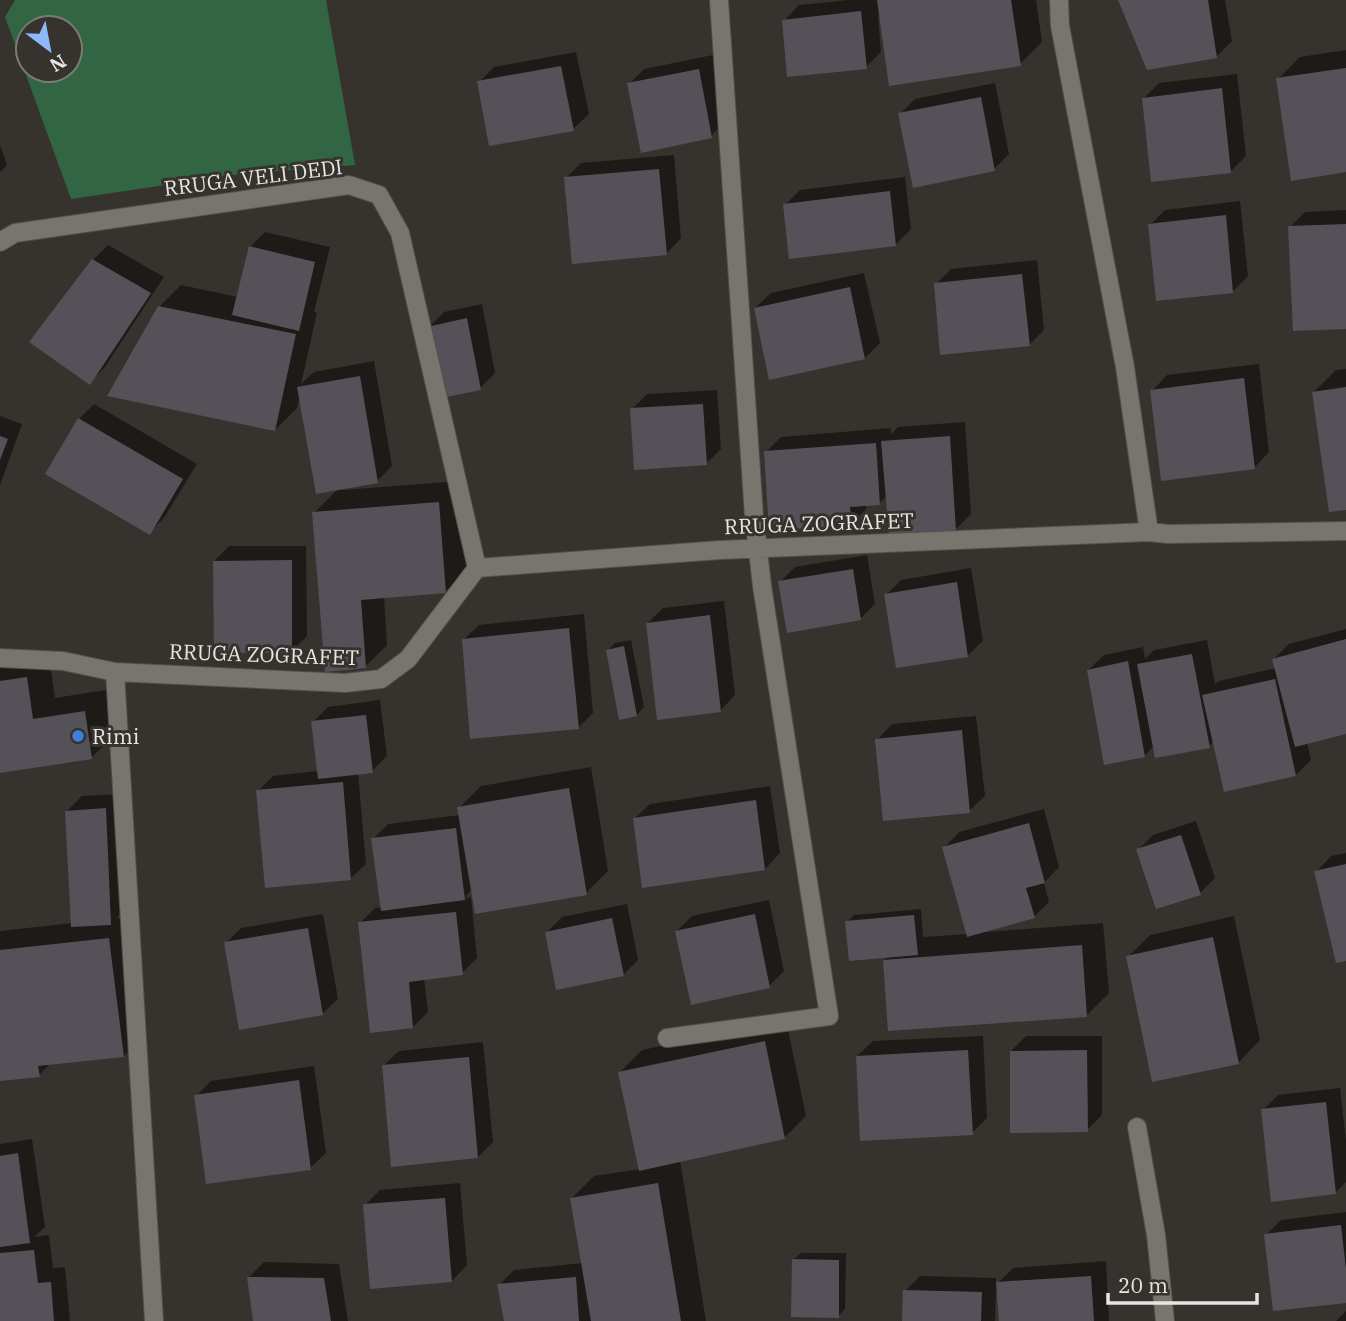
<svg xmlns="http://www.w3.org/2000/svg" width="1346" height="1321" font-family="'IBM Plex Serif',serif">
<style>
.green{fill:#326542;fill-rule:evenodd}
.shadow{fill:#0007}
.building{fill:#545258}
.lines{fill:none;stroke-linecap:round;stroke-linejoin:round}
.service-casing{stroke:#53504b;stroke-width:20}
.minor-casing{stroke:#53504b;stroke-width:20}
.service{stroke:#78746e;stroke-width:18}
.minor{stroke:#78746e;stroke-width:18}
.shop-dot{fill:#3f7fe0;stroke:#36332e;stroke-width:2.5}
.labels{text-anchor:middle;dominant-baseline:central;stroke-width:6;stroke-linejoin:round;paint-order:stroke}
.street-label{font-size:21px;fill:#e8e6e2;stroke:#36332e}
.poi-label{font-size:21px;fill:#e8e6e2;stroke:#36332e;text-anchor:start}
</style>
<rect width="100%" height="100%" fill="#36332e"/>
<path class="green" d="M15,0H326L355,165L240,174L71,199L5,17ZM28,28H70V70H28Z"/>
<path class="shadow" d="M849,0H1036L1042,42L1020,64L878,15L881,52L866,67L784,21L799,5Z
M1120,0H1225L1232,41L1217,56Z
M1346,50V170L1278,79L1300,57Z
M576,52L589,114L573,129L479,82L494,67Z
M713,55L726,121L711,136L629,84L644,69Z
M1237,74L1246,156L1231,171L1144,98L1159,83Z
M995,83L1009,154L994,169L900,114L915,99Z
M0,145L7,165L0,172Z
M674,155L681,238L666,254L566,178L581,163Z
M905,177L911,229L896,244L785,205L800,190Z
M1240,201L1248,276L1233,291L1150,225L1165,210Z
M1346,210V327L1290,227L1305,212Z
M265,232L330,247L314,312L317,313L301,384L314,372L374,361L392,466L377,481L341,488L342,490L460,481L467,570L445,592L384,597L387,645L365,667L314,513L339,488L300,394L297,408L275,430L159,307L181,285L238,297L250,247Z
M108,245L164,277L105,367L90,382L93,260Z
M1037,260L1044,330L1029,345L936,284L951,269Z
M864,273L880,343L865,358L755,308L771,293Z
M482,304L495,373L480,388L429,327L444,312Z
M1259,364L1269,452L1254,468L1152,391L1167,375Z
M1346,369V508L1314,392L1336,370Z
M717,390L721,449L706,464L632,409L647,394Z
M94,404L197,464L164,518L149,533L79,419Z
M0,416L22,424L0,485Z
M965,422L971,514L956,529L888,495L879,503L866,504V509L851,524L766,452L781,437L891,428V434L898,427Z
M229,546H306L307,636L292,651L214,561Z
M867,555L875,604L860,619L780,582L795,567Z
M971,568L983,641L967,656L886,595L901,580Z
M724,601L735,695L720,711L647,624L663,608Z
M584,614L593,713L578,728L463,640L479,625Z
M1346,629V732L1307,742L1311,760L1296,775L1214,741L1209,746H1154L1144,756L1088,670L1104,655L1143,647L1145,659L1154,650L1207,640L1215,684L1219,681L1276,668L1274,659L1289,644Z
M631,640L644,707L637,715L608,650L615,643Z
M49,656L55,698L106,690L113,736L91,758L0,771V664Z
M380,700L387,756L372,771L358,773L366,864L350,879L258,791L273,776L319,771L313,722L328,707Z
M976,716L985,796L969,811L877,740L892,724Z
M591,767L608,871L586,893L470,891L465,898L471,897L477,958L462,973L424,978L428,1012L413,1027L360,923L375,908L382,907L373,839L388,824L460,815L459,808L481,786Z
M770,786L780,853L765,869L634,819L650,804Z
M121,794L126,909L116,918L130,917L146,1034L124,1056L51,1063L39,1075L0,1079V931L72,923L67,811L82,796Z
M1044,809L1059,867L1044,883L1049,902L1034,917L984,931L985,932L1103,923L1109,993L1087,1015L884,960L889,956L847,922L854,915L921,909L923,937L968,934L944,848L959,832Z
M1196,821L1215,878L1200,893L1138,850L1153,835Z
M1346,853V959L1316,872L1331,856Z
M769,900L784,971L769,986L677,931L692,916Z
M627,904L638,960L623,975L547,932L562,917Z
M323,914L338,999L322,1014L226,943L241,928Z
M1234,916L1260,1040L1238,1063L1128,957L1150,935Z
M786,1020L806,1116L784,1138L680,1160L706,1321H506L499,1285L514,1270L583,1263L572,1198L594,1176L640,1169L620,1072L642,1050Z
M983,1036L987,1118L972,1133L857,1056L873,1041Z
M1026,1036H1102V1115L1087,1130L1011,1051Z
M483,1042L493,1142L478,1157L383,1066L399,1051Z
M314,1066L326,1153L310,1168L196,1096L211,1081Z
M1340,1088L1346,1141V1182L1335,1193L1263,1110L1278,1095Z
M32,1139L45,1227L34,1237L49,1235L53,1268L65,1267L70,1321H0V1144Z
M460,1183L467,1265L452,1281L365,1205L380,1190Z
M1346,1212V1301L1266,1235L1281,1220Z
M801,1253H846L845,1309L838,1316L793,1260Z
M1106,1261L1109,1321H1001L999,1290H996L995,1321H904L905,1291L920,1276L996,1278V1285L1013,1268Z
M264,1262L339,1264L348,1321H255L249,1277Z
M1346,1311V1321H1336Z"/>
<path class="building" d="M877,0H1011L1021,66L889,86Z
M1118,0H1208L1217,58L1147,70Z
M861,11L867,69L787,77L782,20Z
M561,66L574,131L489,146L477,81Z
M1346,68V172L1291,181L1276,78Z
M699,69L712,138L641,153L627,83Z
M1222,88L1231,173L1151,182L1142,98Z
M981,97L995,171L913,188L898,113Z
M659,169L667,255L572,264L564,177Z
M890,191L896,246L789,259L783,204Z
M1226,215L1233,293L1156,301L1148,224Z
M1346,224V329L1293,331L1288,226Z
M249,246L315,262L299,331L232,315Z
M92,259L151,293L90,385L29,342Z
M1022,274L1030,346L940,355L934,283Z
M850,287L865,359L769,380L754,308Z
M158,306L296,334L275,431L107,396Z
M467,318L481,390L441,398L427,327Z
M360,376L378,483L316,494L297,387Z
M1244,378L1255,469L1161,481L1150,390Z
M1346,387V510L1329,512L1312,392Z
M703,404L707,465L634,470L630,408Z
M78,418L183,479L150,535L45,474Z
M0,436L8,439L0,460Z
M950,436L956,531L889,535L881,441Z
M876,443L880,505L850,507L852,525L769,531L764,451Z
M439,502L446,593L361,600L366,668L325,672L312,512Z
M292,560V653H214L213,561Z
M853,569L861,620L787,633L778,581Z
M957,582L968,657L896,668L884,594Z
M710,615L721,712L657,720L646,623Z
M569,628L579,729L470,739L462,639Z
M1346,639V734L1295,747L1272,659Z
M624,646L637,716L619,720L606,650Z
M1192,654L1210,748L1155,758L1137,664Z
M1128,661L1145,757L1104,765L1087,670Z
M27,677L33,719L85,711L92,759L0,773V681Z
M1275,679L1296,776L1224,792L1202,695Z
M366,715L373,773L318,779L311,721Z
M962,730L970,813L883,821L875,739Z
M343,782L351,880L265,888L256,790Z
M569,788L587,895L475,914L457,807Z
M756,800L765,870L642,888L633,818Z
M106,808L111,925L71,927L65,811Z
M1029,823L1045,883L1026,888L1035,918L967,937L942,847Z
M456,828L465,900L381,911L371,838Z
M1181,835L1201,895L1156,909L1136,849Z
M1346,864V961L1336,963L1314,871Z
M456,912L463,975L409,982L413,1028L370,1033L358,922Z
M755,914L770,988L691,1005L675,931Z
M914,915L918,955L849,961L845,921Z
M612,918L624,976L556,990L545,932Z
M308,928L323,1015L239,1030L224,942Z
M1213,937L1239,1064L1152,1082L1126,956Z
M109,938L124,1057L38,1066L40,1077L0,1081V950Z
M1082,945L1087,1017L888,1031L883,960Z
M765,1041L785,1139L639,1171L618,1072Z
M968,1050L973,1135L860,1141L856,1056Z
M1087,1050L1088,1132L1010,1133V1051Z
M469,1057L478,1158L391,1167L382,1065Z
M299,1080L311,1170L206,1184L194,1095Z
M1326,1102L1336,1194L1271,1202L1261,1109Z
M18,1153L30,1243L0,1247V1156Z
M658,1183L681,1321H591L570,1198Z
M445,1198L452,1282L370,1289L363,1204Z
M1341,1225L1346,1269V1303L1273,1311L1264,1234Z
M34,1250L38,1283L51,1282L54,1321H0V1253Z
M792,1259L839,1260V1318L791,1317Z
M1091,1276L1094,1321H999L996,1282Z
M247,1277L324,1278L331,1321H253Z
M576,1277L579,1321H504L497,1284Z
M903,1290L982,1292L981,1321H902Z"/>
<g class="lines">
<g class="service-casing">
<path id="service" d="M667,1038L829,1016
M1137,1127L1156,1235L1165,1321"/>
</g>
<g class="minor-casing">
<path id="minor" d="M719,0L754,516L762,586L829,1016
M1059,0L1060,26L1125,367L1149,532
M0,242L15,233L349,185L379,195L400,233L477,568
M0,658L63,661L115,672L345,683L381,679L408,659L477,568L720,550L1149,532L1168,534L1346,531
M115,672L154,1321"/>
</g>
<use href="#service" class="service"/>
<use href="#minor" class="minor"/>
</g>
<circle class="shop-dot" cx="78" cy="736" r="7"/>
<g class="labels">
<g class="street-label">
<text transform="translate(253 177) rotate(-7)">RRUGA VELI DEDI</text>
<text transform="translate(819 523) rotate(-2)">RRUGA ZOGRAFET</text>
<text transform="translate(264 654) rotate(2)">RRUGA ZOGRAFET</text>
</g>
<g class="poi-label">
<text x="92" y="736">Rimi</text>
</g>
</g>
<g transform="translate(49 49) rotate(148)"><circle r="33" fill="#36332e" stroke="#7d7b76" stroke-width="2"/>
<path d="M0-5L12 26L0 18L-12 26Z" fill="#8db9fc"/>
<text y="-10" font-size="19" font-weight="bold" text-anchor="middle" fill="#e8e6e2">N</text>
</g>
<path d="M1108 1293v10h149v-10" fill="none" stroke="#e8e6e2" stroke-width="3.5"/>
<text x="1118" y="1293" font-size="21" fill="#e8e6e2" stroke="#36332e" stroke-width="5" paint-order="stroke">20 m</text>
</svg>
